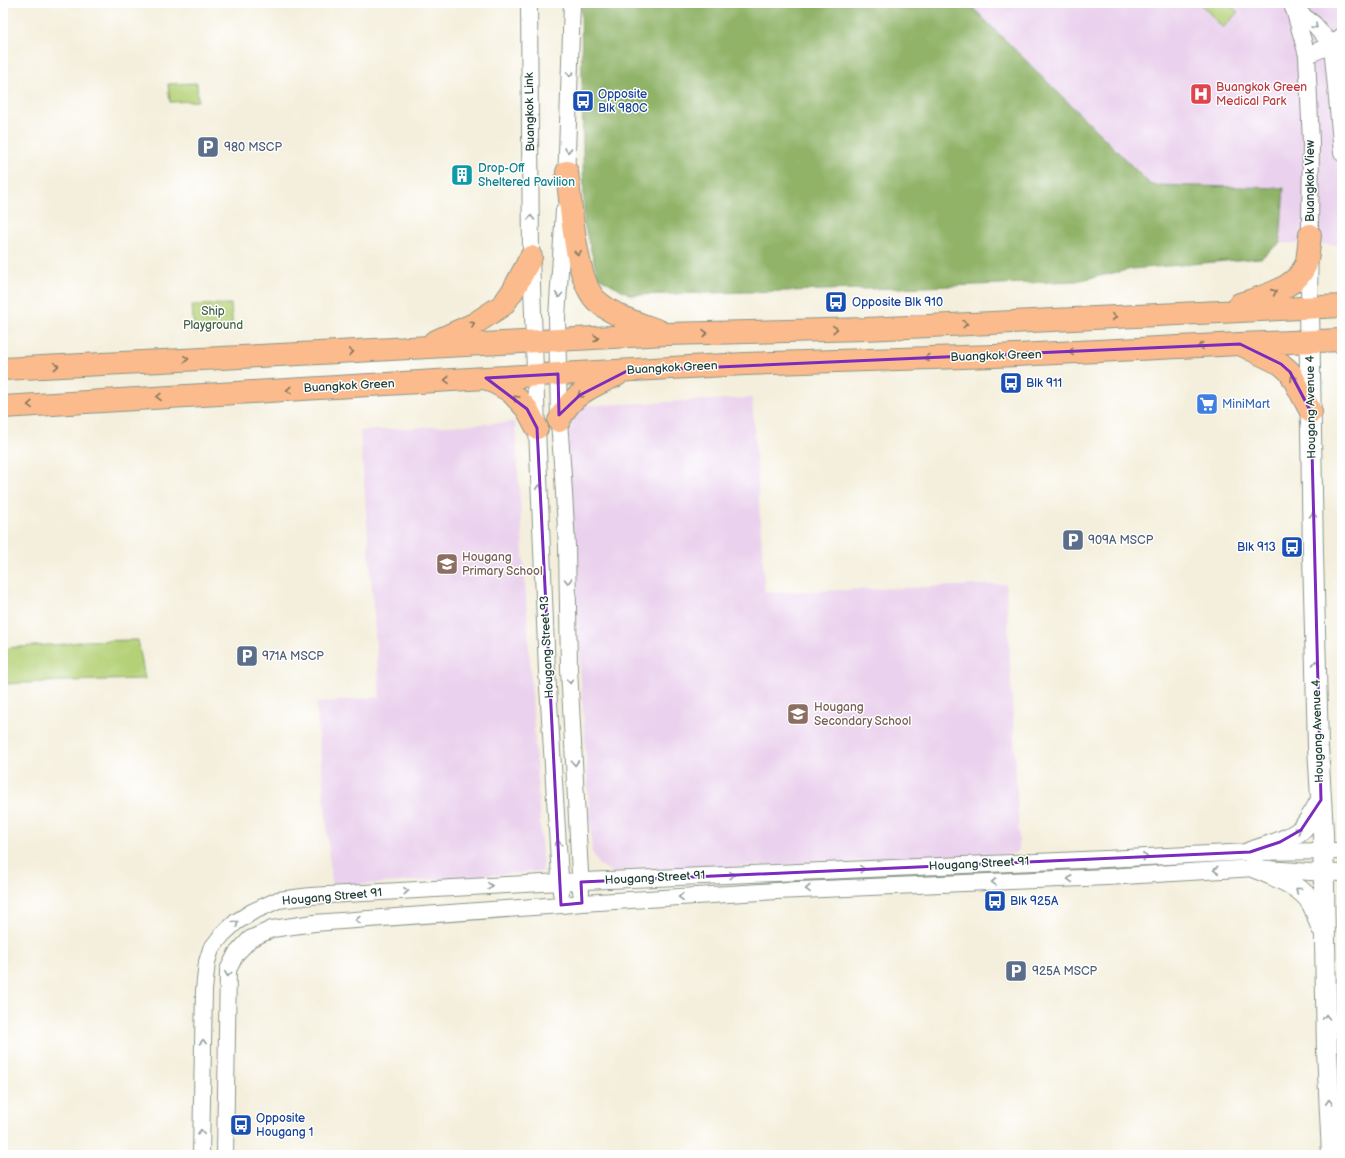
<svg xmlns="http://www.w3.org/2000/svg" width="1345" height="1158" font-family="'Balsamiq Sans',sans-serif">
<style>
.built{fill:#ead1ed}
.green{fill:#b5d178;stroke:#6a8756}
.forest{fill:#90b368;stroke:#58784e}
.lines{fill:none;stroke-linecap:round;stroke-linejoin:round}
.minor-casing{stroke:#8a9688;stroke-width:18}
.tertiary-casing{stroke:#8a9688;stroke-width:22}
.primary-casing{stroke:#8a9688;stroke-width:24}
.minor{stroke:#fff;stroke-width:16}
.tertiary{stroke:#fff;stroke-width:20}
.primary{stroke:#fbbb8c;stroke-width:22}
.oneway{stroke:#8f9e9a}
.oneway2{stroke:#82765c}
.marked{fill:none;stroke:#7b2cbf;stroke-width:3;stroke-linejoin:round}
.labels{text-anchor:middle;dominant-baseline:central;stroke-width:3;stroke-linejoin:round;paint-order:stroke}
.health-label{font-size:12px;fill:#be3a42;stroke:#fff;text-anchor:start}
.transit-label{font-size:12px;fill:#164399;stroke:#fff;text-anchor:start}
.street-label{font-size:12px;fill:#1f3d34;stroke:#fff}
.service-label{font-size:12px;fill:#4e5e75;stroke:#fff;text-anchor:start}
.culture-label{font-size:12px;fill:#0d838f;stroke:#fff;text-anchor:start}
.park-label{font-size:12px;fill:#446245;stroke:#fff}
.shop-label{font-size:12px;fill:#366cbe;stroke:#fff;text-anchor:start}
.education-label{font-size:12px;fill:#785e54;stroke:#fff;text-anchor:start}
</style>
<rect width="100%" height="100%" fill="#fff"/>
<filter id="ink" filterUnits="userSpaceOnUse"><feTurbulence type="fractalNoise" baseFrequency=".025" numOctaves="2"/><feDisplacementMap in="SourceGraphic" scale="8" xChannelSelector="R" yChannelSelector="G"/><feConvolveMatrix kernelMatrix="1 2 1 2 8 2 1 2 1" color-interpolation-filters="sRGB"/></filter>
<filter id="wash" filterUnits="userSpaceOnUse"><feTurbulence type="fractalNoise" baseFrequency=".012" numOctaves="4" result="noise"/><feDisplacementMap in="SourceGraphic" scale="16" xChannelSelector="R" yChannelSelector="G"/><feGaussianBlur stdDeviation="0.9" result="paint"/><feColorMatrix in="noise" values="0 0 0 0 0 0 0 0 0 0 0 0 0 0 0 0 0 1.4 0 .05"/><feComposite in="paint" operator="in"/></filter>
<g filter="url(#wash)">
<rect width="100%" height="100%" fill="#f4efdc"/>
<path class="built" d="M968,3H1342V245L1280,243L1283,188L1151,185Z
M752,398L765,593L1006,584L1019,834V850L1014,854L614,873L599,865L592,852L564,418L576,406Z
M515,422L543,871L332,887L316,703L380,697L360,431Z"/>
<path class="green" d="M1204,3H1228L1238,12L1223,28L1202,5Z
M197,83L198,101L170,102L168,84Z
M231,304L233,331L194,332L192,305Z
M138,640L145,679L65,681L3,684V648L65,644L84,641Z"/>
<path class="forest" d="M581,3H968L1151,185L1284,188L1280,243L1261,258L1132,269L1076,281L899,288L631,295L598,277L584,224Z"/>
</g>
<g filter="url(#ink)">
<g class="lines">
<g class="minor-casing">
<path id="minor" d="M529,3L531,257L537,428L547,671L561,893
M1293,8L1314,24L1332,45L1342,153
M1294,9L1307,55L1311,143L1309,307
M1307,55L1332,45L1342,36
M566,183L572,3
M564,210L557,317L559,421L563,476L567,546L569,669L581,892
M201,1155L204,990L207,962L211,949L222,935L236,922L252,912L278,900L311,896L560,882L1106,859L1250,852L1342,851
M225,1155L228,970L236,954L250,939L272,929L314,923L561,905L582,903L776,891L1107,877L1255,868L1310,872L1342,873"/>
</g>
<g class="tertiary-casing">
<path id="tertiary" d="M1309,307L1313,554L1318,747L1323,832L1327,1051L1332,1155
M1250,852C1266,847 1290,840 1302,829C1310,821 1315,810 1321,800
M1255,868C1272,875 1303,886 1312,904C1316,911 1318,919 1321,927"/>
</g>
<g class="primary-casing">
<path id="primary" d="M567,172C571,202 575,284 598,302C616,317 638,323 659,331
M1240,304C1261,297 1294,289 1304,268C1308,263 1309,242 1310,235
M434,342L474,324L503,305L514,289L531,257
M1242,345L1281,364L1290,372L1311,412
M3,369L319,353L666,334L866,329L1342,306
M486,378L510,391L527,409L537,428
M3,407L486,378L745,364L995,356L1240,344L1342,340
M559,421C561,416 564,411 567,407C579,391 599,383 617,375"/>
</g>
<use href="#minor" class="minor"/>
<use href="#tertiary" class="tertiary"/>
<use href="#primary" class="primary"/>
</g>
<defs><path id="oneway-chevron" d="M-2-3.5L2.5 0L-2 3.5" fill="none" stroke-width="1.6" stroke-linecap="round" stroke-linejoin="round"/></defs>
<g class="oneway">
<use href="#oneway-chevron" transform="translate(1315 26) rotate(44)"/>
<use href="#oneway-chevron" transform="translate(570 74) rotate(92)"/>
<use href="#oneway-chevron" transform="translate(568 150) rotate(92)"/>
<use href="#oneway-chevron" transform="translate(531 218) rotate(-90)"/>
<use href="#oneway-chevron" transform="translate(559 295) rotate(94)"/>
<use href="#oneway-chevron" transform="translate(539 487) rotate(-93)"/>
<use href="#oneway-chevron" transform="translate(1313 515) rotate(-91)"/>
<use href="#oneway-chevron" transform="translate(568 581) rotate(89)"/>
<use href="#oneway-chevron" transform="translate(1316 663) rotate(-91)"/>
<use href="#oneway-chevron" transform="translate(570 681) rotate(87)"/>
<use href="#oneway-chevron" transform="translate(575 763) rotate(87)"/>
<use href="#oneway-chevron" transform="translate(1298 830) rotate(-37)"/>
<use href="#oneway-chevron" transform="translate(558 843) rotate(-93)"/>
<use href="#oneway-chevron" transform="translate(1145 857) rotate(-3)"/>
<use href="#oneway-chevron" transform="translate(862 869) rotate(-3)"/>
<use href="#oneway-chevron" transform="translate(1216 870) rotate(176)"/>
<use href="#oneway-chevron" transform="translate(732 875) rotate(-3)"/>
<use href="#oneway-chevron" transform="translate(1070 879) rotate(178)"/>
<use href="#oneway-chevron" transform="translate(994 882) rotate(178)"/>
<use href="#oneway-chevron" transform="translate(490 886) rotate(-3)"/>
<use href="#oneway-chevron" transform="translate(808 889) rotate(178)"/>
<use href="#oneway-chevron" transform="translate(1298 890) rotate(-141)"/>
<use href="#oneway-chevron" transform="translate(406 891) rotate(-3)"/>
<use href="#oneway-chevron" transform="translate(681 897) rotate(176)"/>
<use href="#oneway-chevron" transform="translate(358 920) rotate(176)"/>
<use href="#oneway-chevron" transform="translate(236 923) rotate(-38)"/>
<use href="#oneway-chevron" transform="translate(228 974) rotate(97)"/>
<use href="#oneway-chevron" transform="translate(1326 1017) rotate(-91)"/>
<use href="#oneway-chevron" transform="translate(203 1042) rotate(-89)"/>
<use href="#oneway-chevron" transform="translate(1329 1102) rotate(-93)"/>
<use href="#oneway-chevron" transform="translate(201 1132) rotate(-89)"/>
</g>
<g class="oneway2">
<use href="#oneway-chevron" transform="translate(578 253) rotate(83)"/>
<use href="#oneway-chevron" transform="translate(1274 292) rotate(-24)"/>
<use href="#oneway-chevron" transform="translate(1114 317) rotate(-3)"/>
<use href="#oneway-chevron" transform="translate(472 324) rotate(-28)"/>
<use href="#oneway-chevron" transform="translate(965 324) rotate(-3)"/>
<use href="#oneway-chevron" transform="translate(835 329) rotate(-1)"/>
<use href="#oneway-chevron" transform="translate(705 333) rotate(-2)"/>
<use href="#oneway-chevron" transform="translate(596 338) rotate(-3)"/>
<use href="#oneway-chevron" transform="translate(1201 346) rotate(177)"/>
<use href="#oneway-chevron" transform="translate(351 352) rotate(-3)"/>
<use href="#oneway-chevron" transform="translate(1071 352) rotate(177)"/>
<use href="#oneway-chevron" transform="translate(927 358) rotate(178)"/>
<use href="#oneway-chevron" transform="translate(186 359) rotate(-3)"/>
<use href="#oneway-chevron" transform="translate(56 366) rotate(-3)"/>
<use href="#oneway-chevron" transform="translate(1293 378) rotate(-121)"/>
<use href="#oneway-chevron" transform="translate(447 380) rotate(177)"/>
<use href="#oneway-chevron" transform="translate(289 390) rotate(177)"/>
<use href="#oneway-chevron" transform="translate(580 395) rotate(143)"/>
<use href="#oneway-chevron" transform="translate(159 397) rotate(177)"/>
<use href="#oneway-chevron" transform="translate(516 398) rotate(-135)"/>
<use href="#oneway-chevron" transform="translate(30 405) rotate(177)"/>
</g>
</g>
<path class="marked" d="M1240,344L1281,364L1290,372L1311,412L1321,800L1301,830L1280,842L1250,852L581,882L582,903L561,905L537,428L527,409L486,378L558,374L559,415L580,395L627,371Z"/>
<defs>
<g id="hospital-square" transform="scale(1.15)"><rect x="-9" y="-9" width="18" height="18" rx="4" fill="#e0444e" stroke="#fff"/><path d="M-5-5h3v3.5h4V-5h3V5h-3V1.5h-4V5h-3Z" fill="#fff"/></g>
<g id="bus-square" transform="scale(1.15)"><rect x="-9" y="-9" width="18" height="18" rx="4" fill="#1a4fb4" stroke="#fff"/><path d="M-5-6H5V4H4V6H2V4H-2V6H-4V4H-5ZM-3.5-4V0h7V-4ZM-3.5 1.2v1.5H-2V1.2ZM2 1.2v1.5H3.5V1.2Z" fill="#fff"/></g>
<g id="parking-square" transform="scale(1.15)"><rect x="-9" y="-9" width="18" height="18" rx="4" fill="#5c6f8a" stroke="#fff"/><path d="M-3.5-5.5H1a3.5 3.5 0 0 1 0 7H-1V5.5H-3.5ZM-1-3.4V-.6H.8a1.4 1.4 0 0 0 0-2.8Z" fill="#fff"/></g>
<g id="building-square" transform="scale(1.15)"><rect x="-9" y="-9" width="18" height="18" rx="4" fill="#0f9aa8" stroke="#fff"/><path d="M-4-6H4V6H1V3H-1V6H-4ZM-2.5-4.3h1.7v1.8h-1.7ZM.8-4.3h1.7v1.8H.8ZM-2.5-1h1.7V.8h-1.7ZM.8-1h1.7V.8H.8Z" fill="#fff"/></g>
<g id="supermarket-square" transform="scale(1.15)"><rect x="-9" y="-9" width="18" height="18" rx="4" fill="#3f7fe0" stroke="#fff"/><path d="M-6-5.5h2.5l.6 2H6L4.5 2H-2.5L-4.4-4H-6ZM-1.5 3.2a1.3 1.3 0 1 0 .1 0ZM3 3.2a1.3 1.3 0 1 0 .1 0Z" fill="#fff"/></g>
<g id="school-square" transform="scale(1.15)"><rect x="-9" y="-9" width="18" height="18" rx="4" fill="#8d6e63" stroke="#fff"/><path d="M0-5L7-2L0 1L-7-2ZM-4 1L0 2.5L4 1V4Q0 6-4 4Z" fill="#fff"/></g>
</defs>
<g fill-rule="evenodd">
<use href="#hospital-square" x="1201" y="94"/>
<use href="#bus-square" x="583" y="101"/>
<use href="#parking-square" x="208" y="147"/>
<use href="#building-square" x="462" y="175"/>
<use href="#bus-square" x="836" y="302"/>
<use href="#bus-square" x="1011" y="383"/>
<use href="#supermarket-square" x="1207" y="404"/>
<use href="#parking-square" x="1073" y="540"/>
<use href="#bus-square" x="1292" y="547"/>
<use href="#school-square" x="447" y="564"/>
<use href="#parking-square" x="247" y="656"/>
<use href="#school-square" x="798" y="714"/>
<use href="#bus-square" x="995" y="901"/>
<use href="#parking-square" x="1016" y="971"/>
<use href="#bus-square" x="241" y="1125"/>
</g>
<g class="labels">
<g class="health-label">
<text x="1216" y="87">Buangkok Green<tspan x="1216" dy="14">Medical Park</tspan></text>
</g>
<g class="transit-label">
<text x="598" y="94">Opposite<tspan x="598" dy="14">Blk 980C</tspan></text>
<text x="852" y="302">Opposite Blk 910</text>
<text x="1026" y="383">Blk 911</text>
<text x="1276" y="547" text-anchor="end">Blk 913</text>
<text x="1010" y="901">Blk 925A</text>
<text x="256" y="1118">Opposite<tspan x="256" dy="14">Hougang 1</tspan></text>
</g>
<g class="street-label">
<text transform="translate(530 112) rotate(-91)">Buangkok Link</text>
<text transform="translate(1310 181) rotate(-90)">Buangkok View</text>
<text transform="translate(996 356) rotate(-2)">Buangkok Green</text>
<text transform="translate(672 368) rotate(-3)">Buangkok Green</text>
<text transform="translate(349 386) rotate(-3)">Buangkok Green</text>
<text transform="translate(1311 407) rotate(-91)">Hougang Avenue 4</text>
<text transform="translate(547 647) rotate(-93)">Hougang Street 93</text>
<text transform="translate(1318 731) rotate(-92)">Hougang Avenue 4</text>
<text transform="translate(979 864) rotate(-3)">Hougang Street 91</text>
<text transform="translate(655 878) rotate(-3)">Hougang Street 91</text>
<text transform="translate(332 897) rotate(-5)">Hougang Street 91</text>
</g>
<g class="service-label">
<text x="224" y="147">980 MSCP</text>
<text x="1088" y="540">909A MSCP</text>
<text x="262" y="656">971A MSCP</text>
<text x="1032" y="971">925A MSCP</text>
</g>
<g class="culture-label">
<text x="478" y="168">Drop-Off<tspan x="478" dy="14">Sheltered Pavilion</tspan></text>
</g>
<g class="park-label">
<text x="213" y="311">Ship<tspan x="213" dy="14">Playground</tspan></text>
</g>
<g class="shop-label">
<text x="1222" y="404">MiniMart</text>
</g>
<g class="education-label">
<text x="462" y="557">Hougang<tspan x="462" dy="14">Primary School</tspan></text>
<text x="814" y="707">Hougang<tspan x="814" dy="14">Secondary School</tspan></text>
</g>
</g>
<rect width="1345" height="1158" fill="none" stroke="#fff" stroke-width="16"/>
</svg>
